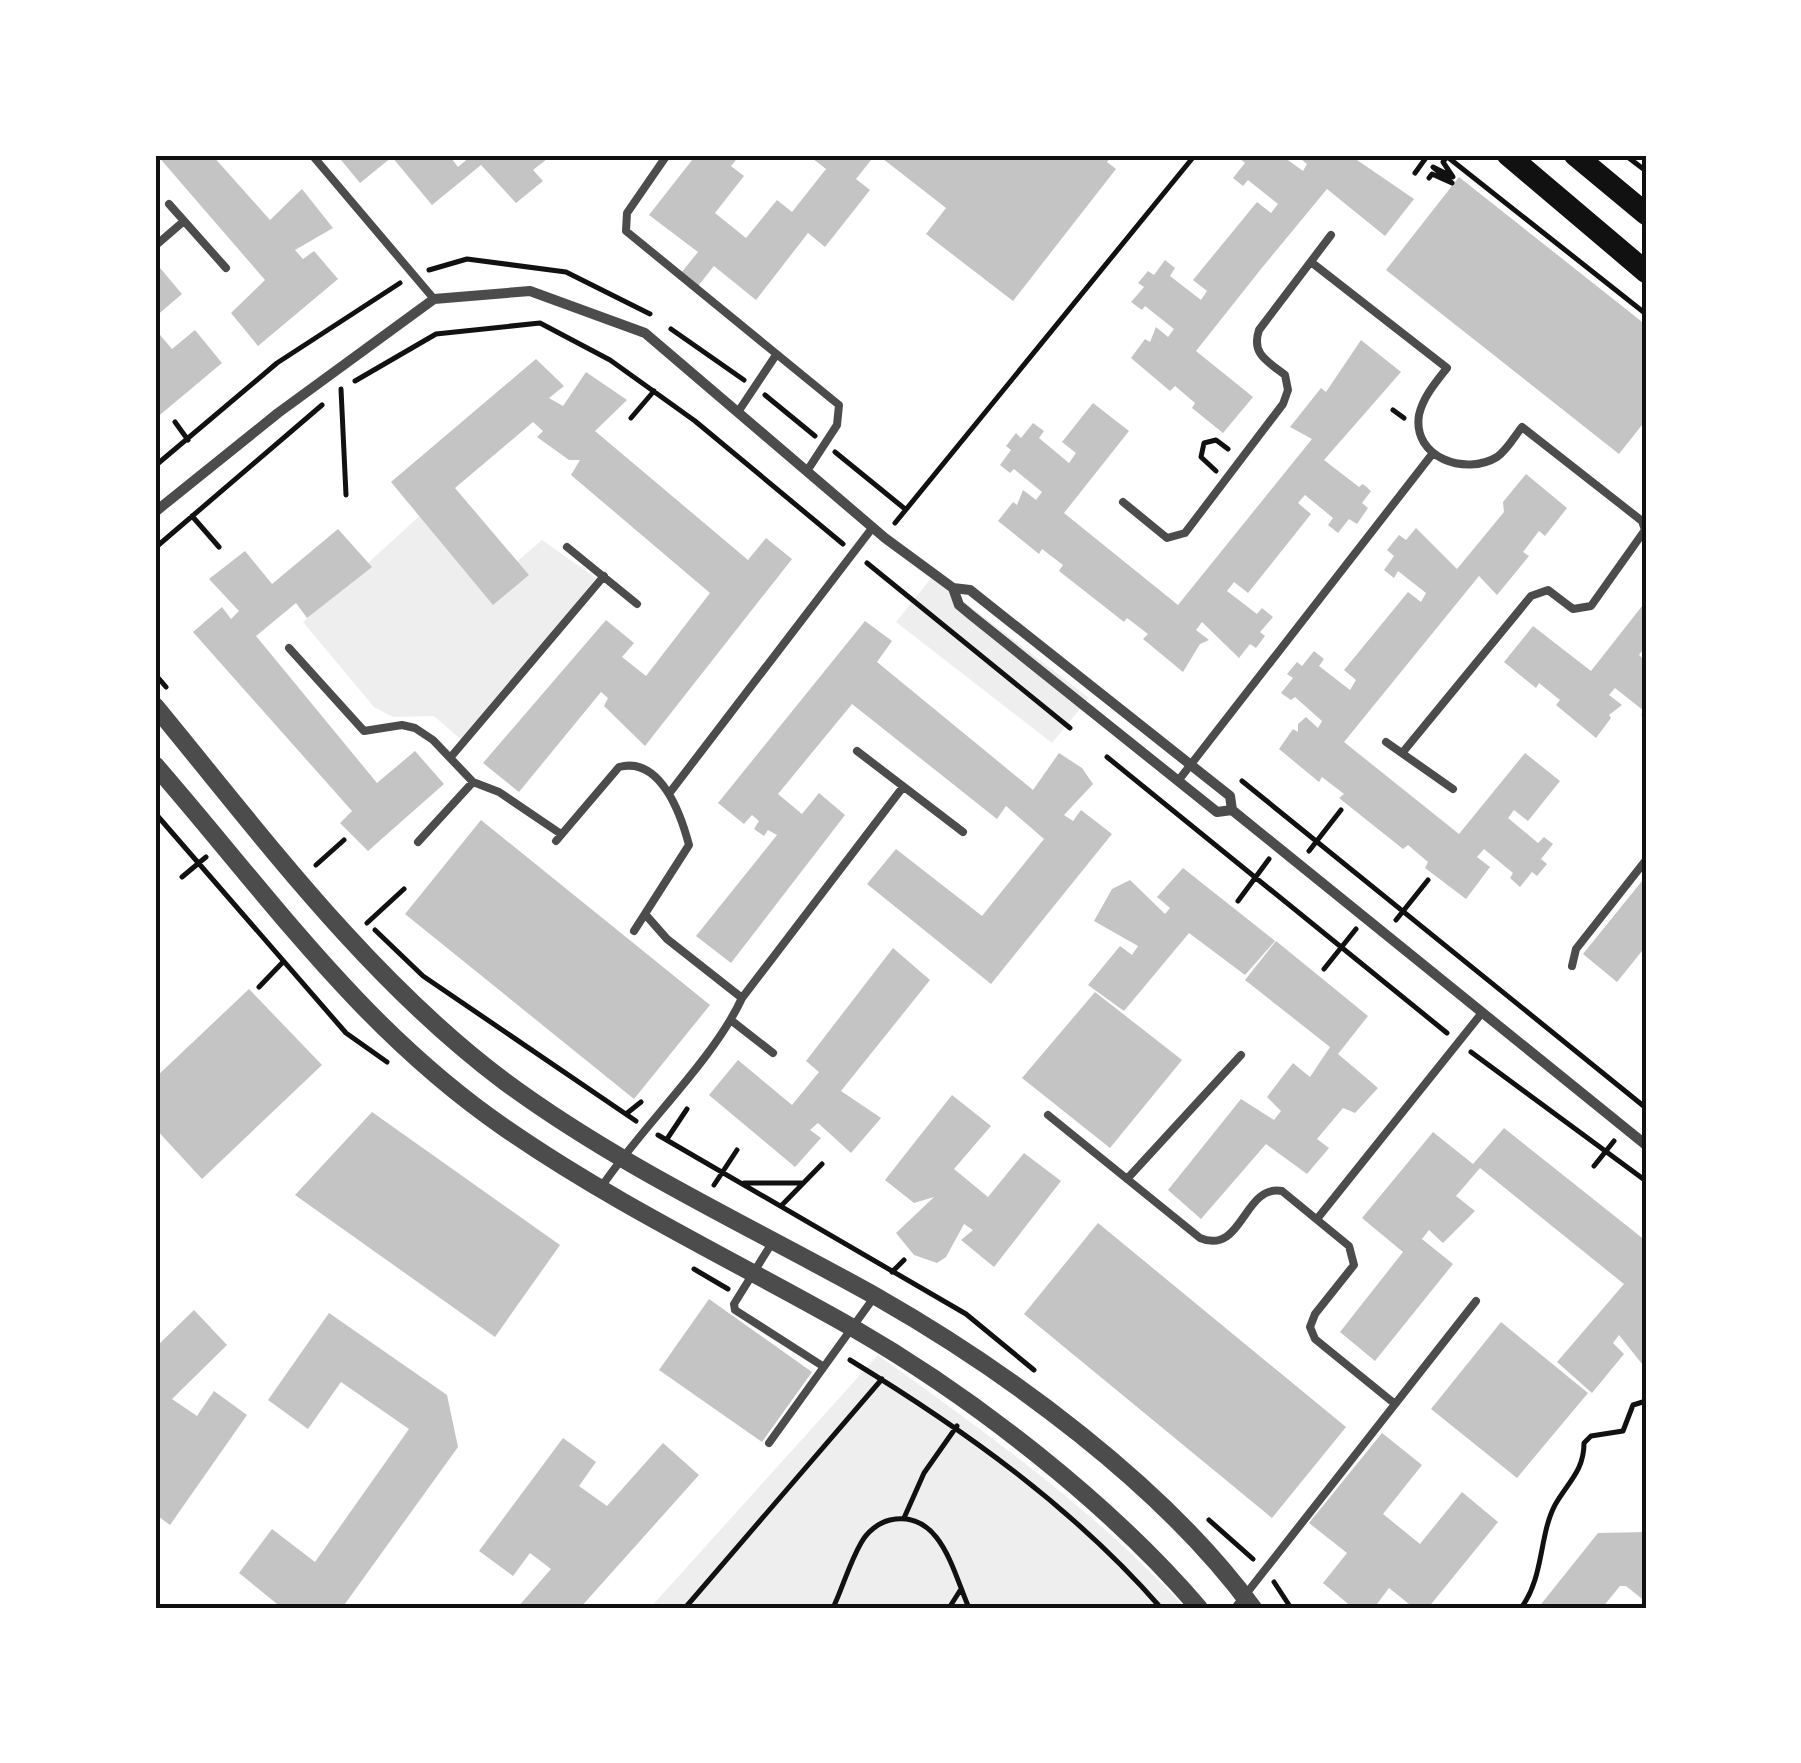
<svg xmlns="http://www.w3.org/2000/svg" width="1801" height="1763" font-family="Roboto,sans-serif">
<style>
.green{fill:#eee}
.building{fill:#c4c4c4}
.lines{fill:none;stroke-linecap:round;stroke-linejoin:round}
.path{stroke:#111;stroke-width:5}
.service{stroke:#4c4c4c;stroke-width:8}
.minor{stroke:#4c4c4c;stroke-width:10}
.tertiary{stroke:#4c4c4c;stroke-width:18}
.primary{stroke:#111;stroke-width:22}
.neatline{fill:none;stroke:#111;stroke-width:4}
</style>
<rect width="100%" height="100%" fill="#fff"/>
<path class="green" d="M435,502L500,576L542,540L596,578L466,744L434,716L393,717L374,707L303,622Z
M932,577L1089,698L1052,743L896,622Z
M878,1355C986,1433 1094,1509 1185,1608H650Z"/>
<path class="building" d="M157,155H212L270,220L302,189L333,228L295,250L303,259L314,251L338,279L258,346L231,313L265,280Z
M337,155H449L458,167L472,155H552L533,170L543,181L516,203L481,165L432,205L392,157L360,183Z
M696,155H740L731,166L744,176L715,213L746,238L777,200L792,212L826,169L808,155H875L856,179L870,190L825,247L808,233L756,300L714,266L698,286L681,273L698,252L649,215Z
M878,155H1112L1107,162L1116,169L1013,301L926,234L946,208Z
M1242,155H1281L1303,171L1307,164L1296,155H1361L1357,160L1414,199L1385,236L1327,189L1261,269L1196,351L1253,397L1223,433L1192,408L1195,403L1175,386L1170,391L1131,358L1145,339L1150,342L1156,327L1168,337L1174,329L1145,306L1142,310L1131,302L1144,287L1138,283L1148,271L1154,275L1165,260L1175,268L1170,276L1201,300L1207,291L1193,280L1257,202L1271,213L1278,204L1248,180L1243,186L1233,178L1245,163L1239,158Z
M1459,177L1646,325V420L1619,454L1386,270Z
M155,262L182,294L155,317Z
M155,329L172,349L195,330L222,363L155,419Z
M1361,340L1401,372L1324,460L1359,487L1363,484L1371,491L1362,503L1368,508L1357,524L1349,519L1338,533L1328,525L1333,518L1305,495L1298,503L1311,514L1248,593L1234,582L1227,591L1257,614L1262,608L1273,617L1260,632L1265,636L1256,648L1250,644L1239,658L1202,622L1196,630L1209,640L1200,644L1183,672L1143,639L1148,634L1127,618L1124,622L1059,571L1063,565L1042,549L1039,554L998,521L1013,502L1017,505L1023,490L1036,500L1042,492L1014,469L1010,473L1000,465L1011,450L1006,446L1016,433L1021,438L1033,423L1044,431L1039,438L1069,463L1076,453L1062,442L1093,403L1129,431L1064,513L1178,605L1312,439L1290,427L1321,388L1326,392Z
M536,359L564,386L549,398L563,406L586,372L627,400L595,431L748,560L766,538L792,559L645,746L604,706L608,698L601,692L519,792L483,763L606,620L634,643L622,657L646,676L710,593L571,475L580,460H569L537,437L543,431L533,422L455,488L529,575L493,605L391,482Z
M1526,474L1567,508L1545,536L1539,531L1523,552L1529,556L1497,595L1479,576L1344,742L1459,834L1525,753L1560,781L1528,821L1514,810L1508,818L1538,843L1544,837L1553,844L1541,859L1547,864L1537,876L1532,872L1520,887L1510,878L1513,873L1484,849L1477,857L1490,867L1466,899L1425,868L1428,862L1408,845L1403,849L1339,798L1344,794L1322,777L1319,782L1279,749L1293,729L1298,732V724L1306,717L1318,728L1322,721L1295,697L1291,700L1281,693L1293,678L1287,674L1297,662L1302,666L1314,651L1324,659L1319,666L1350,690L1356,680L1344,670L1408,592L1421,602L1426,593L1398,571L1394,578L1384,570L1394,556L1387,550L1399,535L1406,540L1416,528L1457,569L1504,512L1503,502Z
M338,529L372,567L307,618L296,603L256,636L377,783L415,751L444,784L368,851L340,823L352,811L193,632L222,607L231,619L239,611L209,579L245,551L272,584Z
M1646,601V646L1639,655L1646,661V719L1641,715L1644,711L1615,688L1609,695L1622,705L1609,715L1611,718L1596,738L1556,705L1560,700L1539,683L1536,688L1504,662L1533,626L1591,671Z
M865,621L892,641L877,662L1033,790L1059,753L1082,768L1093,784L1064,815L1073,821L1081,810L1112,834L991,984L867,884L896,849L982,916L1044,839L1006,806L997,819L852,704L778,794L802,814L819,793L845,815L731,963L696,936L777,835L768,830L764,836L754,829L759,821L752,815L744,824L718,803Z
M481,820L710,1005L634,1099L405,914Z
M1183,868L1275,941L1245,975L1189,933L1124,1011L1088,985L1120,946L1132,955L1138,946L1094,921L1112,889L1130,880L1165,914L1170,908L1157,897Z
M1646,876V946L1617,982L1583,954Z
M1276,941L1368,1016L1338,1054L1378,1088L1355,1113L1343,1108L1317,1139L1329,1148L1307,1174L1266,1144L1201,1219L1168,1190L1241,1099L1274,1120L1281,1111L1267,1097L1293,1063L1310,1077L1330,1047L1245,980Z
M893,948L930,980L841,1091L881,1118L851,1153L818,1123L810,1130L821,1138L795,1167L709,1095L738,1060L792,1105L819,1072L806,1061Z
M249,989L322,1065L202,1179L155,1128V1078Z
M1095,992L1182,1060L1110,1148L1022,1078Z
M952,1095L991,1126L954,1169L988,1197L1024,1153L1061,1181L994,1267L961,1240L973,1230L964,1224L946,1257L937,1263L914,1255L896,1233L934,1197L914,1203L885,1180Z
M372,1112L560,1245L495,1337L295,1195Z
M1504,1128L1646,1241V1369L1619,1335L1613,1343L1624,1354L1592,1393L1557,1362L1624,1284L1480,1168L1456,1196L1475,1211L1443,1243L1429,1230L1422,1239L1453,1264L1375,1361L1340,1332L1403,1252L1362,1218L1433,1132L1473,1164Z
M1098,1223L1346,1427L1272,1518L1024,1314Z
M709,1299L812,1372L762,1442L659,1370Z
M194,1310L227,1345L172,1399L197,1416L214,1391L247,1415L170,1525L155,1514V1348Z
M329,1313L447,1395L458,1447L342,1608H282L239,1573L272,1529L315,1562L409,1429L341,1382L308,1429L268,1400Z
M1501,1322L1588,1393L1517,1478L1431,1409Z
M1382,1433L1422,1465L1383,1514L1420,1544L1462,1492L1498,1522L1428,1608H1414L1389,1588L1374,1608H1353L1323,1583L1347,1553L1309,1523Z
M563,1438L596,1462L579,1486L607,1506L663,1443L699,1475L580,1608H517L551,1569L530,1553L513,1576L479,1551Z
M1646,1532V1602L1626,1586H1620L1602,1608H1538L1598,1533Z"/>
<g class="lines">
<path class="path" d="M1445,155L1646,314
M1625,155L1646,171
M1415,173L1428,155
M1429,178L1432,174L1452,183L1433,167L1453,177L1443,162L1447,156
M429,270L467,259L566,272L650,314
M671,329L744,380
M355,381L436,334L540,323L610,360L695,421L843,544
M341,389L346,495
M765,395L815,436
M1393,410L1404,418
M631,418L654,391
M175,422L188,440
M835,452L905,509
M155,466L277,363L400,283
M1216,471L1201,457L1204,443L1216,440L1228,449
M192,516L219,547
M895,523L1195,155
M155,548L322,405
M867,563L1070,728
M155,674L166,687
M1107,757L1447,1033
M1242,781L1646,1108
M155,813L346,1033L387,1062
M1309,851L1341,810
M316,865L344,840
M182,877L206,857
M1238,901L1269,859
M1396,920L1428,880
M367,923L404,889
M375,930L423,976L636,1121
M1324,969L1356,929
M259,987L282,963
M1471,1052L1646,1181
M626,1114L641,1102
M658,1135L966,1314L1034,1370
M667,1139L687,1109
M1594,1166L1614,1141
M744,1183H801
M714,1185L737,1150
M781,1206L822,1164
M694,1269L728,1289
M892,1272L904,1260
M850,1360C963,1429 1073,1507 1161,1608
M904,1518L924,1473L957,1426
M1209,1520L1253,1559
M1274,1582L1291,1608
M685,1608L882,1379
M833,1608C843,1587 849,1564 861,1543C867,1532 878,1523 890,1520C941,1509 953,1572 969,1608
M949,1608L961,1589
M1521,1608C1544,1578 1539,1535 1555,1505C1568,1482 1584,1471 1584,1443L1591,1436L1623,1431L1633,1405L1646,1401"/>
<path class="service" d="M312,155L434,299
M667,155L627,213L626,231L839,405L837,425L807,471
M169,204L226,268
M155,246L184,221
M1311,262L1447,368C1436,382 1423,397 1419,415C1412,458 1466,476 1497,457C1507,450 1514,437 1522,427L1642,521L1645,530L1591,606L1573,609L1548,590L1531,596L1403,752
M738,412L776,355
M1123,502L1167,538L1185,533L1283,404L1288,390L1285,375C1267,361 1251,354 1259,330L1331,235
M567,547L637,604
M289,648L364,731L402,725L415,728L433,740L473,782L499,792L561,834
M1386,742L1453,789
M857,751L963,832
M450,758L604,576
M1178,781L1433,453
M671,791L873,527
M556,841L619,767C661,756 681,815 689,845L634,931
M418,842L473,782
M645,914L667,939L742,998
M1572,966L1576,949L1646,860
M732,1021L773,1053
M1048,1115L1200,1238C1243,1256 1243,1184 1282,1191L1349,1246L1354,1265L1315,1314L1310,1327L1315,1339L1395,1404
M1127,1179L1241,1055
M600,1189C641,1127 713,1061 742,998L903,787
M1317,1219L1481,1014
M772,1243L734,1304L735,1310L821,1365
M769,1443L875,1296
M1235,1608L1476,1301"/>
<path class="minor" d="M155,512L278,413L434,299L530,291L645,333L885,538L953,588L970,590L1230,796L1232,810L1646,1145
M953,588L959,605L971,615L1217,812L1232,810"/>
<path class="tertiary" d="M155,706C262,836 368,979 504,1081C620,1167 752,1227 877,1297C1007,1371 1164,1486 1253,1608
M155,765C268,895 361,1029 505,1128C616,1205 737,1262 853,1328C973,1397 1109,1503 1199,1608"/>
<path class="primary" d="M1508,155L1646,272
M1575,155L1646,214"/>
</g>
<rect width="1801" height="1763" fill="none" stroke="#ffffff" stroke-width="315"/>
<rect x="158" y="158" width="1486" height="1448" class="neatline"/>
</svg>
